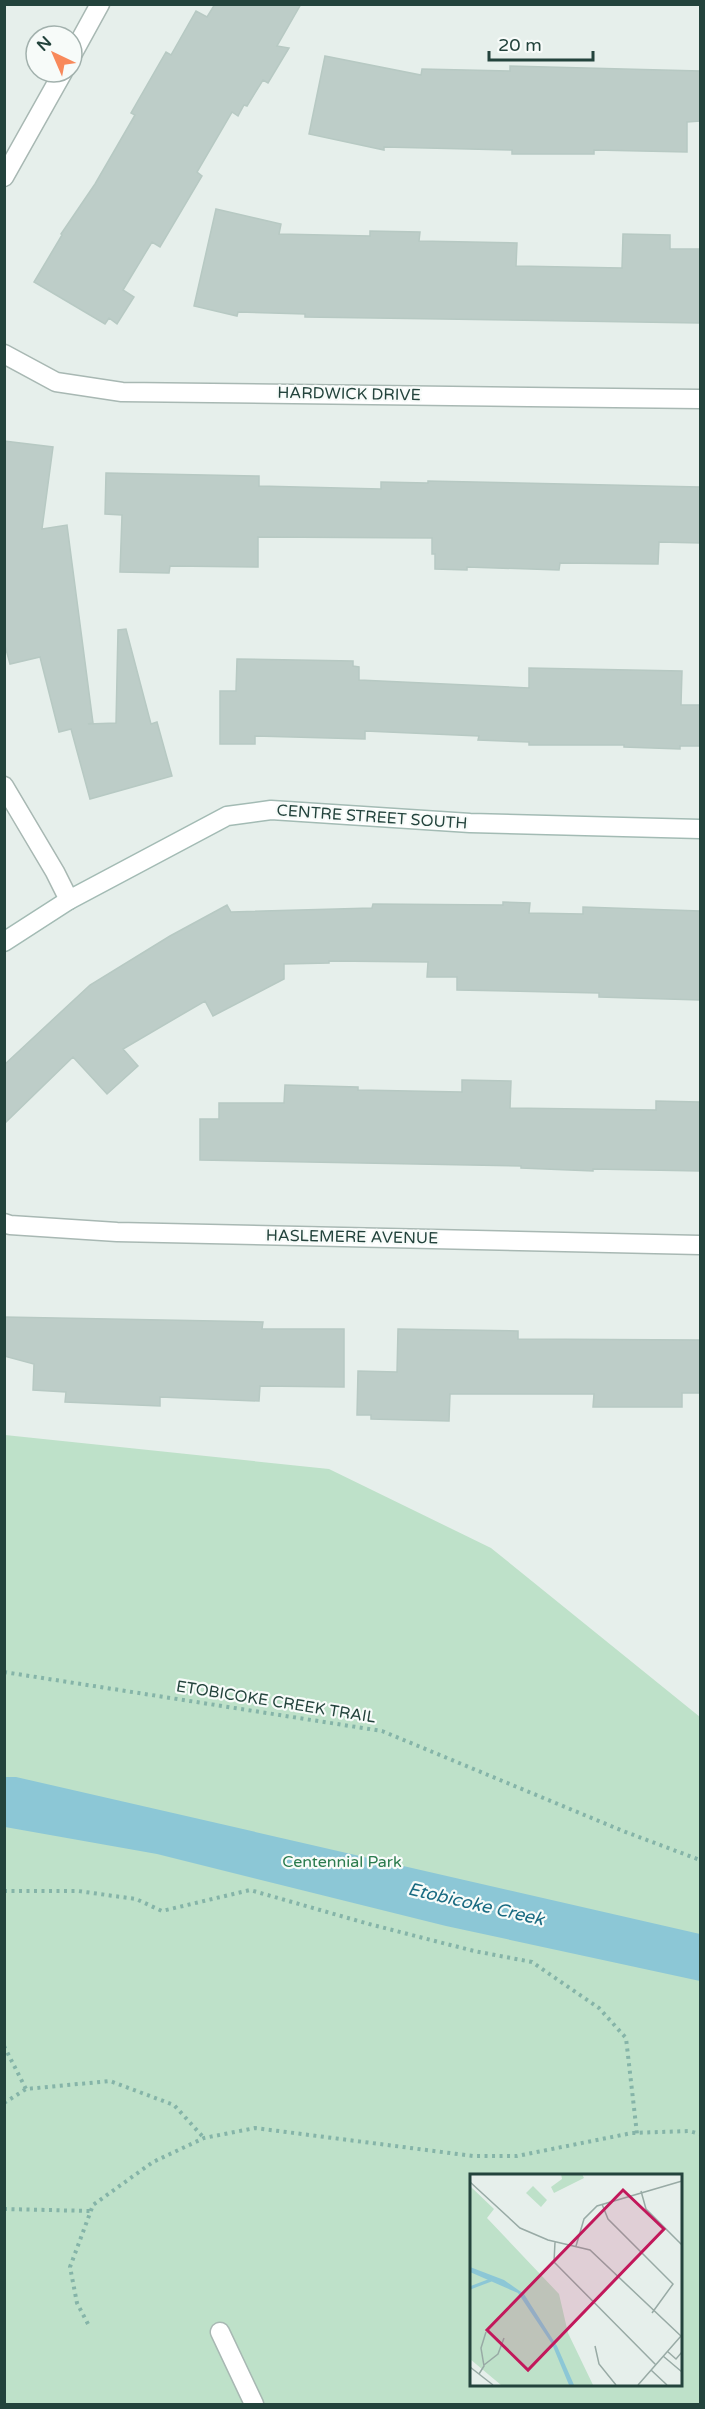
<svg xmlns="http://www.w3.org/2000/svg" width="705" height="2409" font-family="'Varela Round',sans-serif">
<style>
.green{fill:#bee1c9;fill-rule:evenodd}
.water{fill:#8cc7d6}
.building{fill:#bdcdc8;stroke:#b7c9c3;stroke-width:1.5}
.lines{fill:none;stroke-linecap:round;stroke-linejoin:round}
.lane-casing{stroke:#a8b8b3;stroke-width:21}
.street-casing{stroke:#a8b8b3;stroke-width:21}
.secondary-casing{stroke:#a3bbb4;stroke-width:21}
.path{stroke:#85b4a8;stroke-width:4;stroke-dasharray:3 4.5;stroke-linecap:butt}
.lane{stroke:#fff;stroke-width:18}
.street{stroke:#fff;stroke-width:18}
.secondary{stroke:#fff;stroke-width:18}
.labels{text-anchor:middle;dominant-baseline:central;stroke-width:4.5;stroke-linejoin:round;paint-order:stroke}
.street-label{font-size:16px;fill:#23433c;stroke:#f7fbf9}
.park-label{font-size:16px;fill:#2b7c4e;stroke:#f7fbf9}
.water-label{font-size:18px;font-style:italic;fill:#1a6b82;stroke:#f7fbf9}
.inset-river{fill:none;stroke:#8cc7d6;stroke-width:3}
.inset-road{fill:none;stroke:#98aaa5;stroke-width:1.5}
.view{fill:#c2185b;fill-opacity:0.15;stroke:#c2185b;stroke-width:3}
.inset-edge{fill:none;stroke:#23433c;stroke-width:3}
</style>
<rect width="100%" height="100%" fill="#e6efeb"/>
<path class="green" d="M5,1435L329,1469L491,1548L700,1717V2404H5ZM471,2175H680V2384H471Z"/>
<path class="water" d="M5,1777H16L700,1934V1981L446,1926L157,1854L5,1827Z"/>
<path class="building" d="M215,4H301L277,46L289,48L268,83L263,80L247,106L244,105L238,116L232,112L197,172L202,176L160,247L152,242L123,290L134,297L117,324L109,318L105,324L34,282L62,235L61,234L95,184L135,115L131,113L166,52L171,55L196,11L207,17Z
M325,56L421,75L422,69L510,71V66L700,71V121L687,122V152L594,150V154H512V150L384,147V150L309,134Z
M216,209L281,224L279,234L370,236V231L420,232L419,241L517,243L516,266L622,268L623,234L670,235V249H700V323L305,317V314L238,312L237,316L194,306Z
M4,441L53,447L42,529L67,525L93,723L88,724L116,723L118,630L126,629L151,724L157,722L172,776L90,799L71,729L59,732L40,657L10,664L4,642Z
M106,473L259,476V486L381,489V482L428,483V481L700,487V543L659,542L658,564L560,563L559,570L467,567V570L435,569V554H432V538L258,537V567L170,566L169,573L120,572L122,515L105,514Z
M237,659L353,661V666L359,667V680L529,688V668L682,671L681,705H700V746H680V749L624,747V745H529V742L478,740L479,736L365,731V739L255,736V744H220V691H236Z
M503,902L530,903L529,913L583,914V907L700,911V1000L599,997V993L457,990V977H427L428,962L329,961V963L284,964V979L213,1016L205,1001L123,1049L138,1066L107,1094L73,1057L4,1124V1065L90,985L170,936L227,905L231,912L372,908L373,904L503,905Z
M462,1080L511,1081L510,1108L656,1110V1101L700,1102V1171L593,1169V1171L521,1168V1166L200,1160V1119H219V1103H284L285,1085L358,1087V1090L462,1092Z
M4,1317L263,1322L262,1329H344V1387L260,1386L259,1401L160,1397V1406L65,1402L66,1392L33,1390L34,1364L4,1356Z
M398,1329L518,1331V1339L700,1340V1393H682V1407H593L594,1394H450L449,1421L371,1419V1415H357L358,1371L397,1372Z"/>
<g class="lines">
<g class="lane-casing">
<path id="lane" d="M220,2332L254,2404"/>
</g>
<g class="street-casing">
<path id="street" d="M72,55L100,4
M4,177L63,72
M4,354L56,382L122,392L700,399
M4,786L55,872L69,900
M4,1223L10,1225L117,1232L700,1245"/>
</g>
<g class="secondary-casing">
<path id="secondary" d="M4,942L69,900L227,816L271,810L470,823L700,829"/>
</g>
<path class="path" d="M4,1672L382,1731L623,1831L700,1860
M4,1891H78L136,1899L162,1911L250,1890L369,1924L474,1951L532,1962L599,2008L626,2038L637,2134
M4,2046L26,2089
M4,2103L26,2089L110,2081L174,2105L204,2138
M4,2209L91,2211
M88,2324L77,2303L70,2267L93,2205L153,2162L204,2138L255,2128L473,2156H517L632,2133L689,2131L700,2134"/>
<use href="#lane" class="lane"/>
<use href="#street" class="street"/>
<use href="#secondary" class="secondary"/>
</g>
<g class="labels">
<g class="street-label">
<text transform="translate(349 394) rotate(1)">HARDWICK DRIVE</text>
<text transform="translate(372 817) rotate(4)">CENTRE STREET SOUTH</text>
<text transform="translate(352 1237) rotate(1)">HASLEMERE AVENUE</text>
<text transform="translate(276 1702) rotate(9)">ETOBICOKE CREEK TRAIL</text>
</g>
<g class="park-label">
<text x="342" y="1862">Centennial Park</text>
</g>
<g class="water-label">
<text transform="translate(476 1904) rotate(13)">Etobicoke Creek</text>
</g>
</g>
<g transform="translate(470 2174)">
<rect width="212" height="212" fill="#e6efeb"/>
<path d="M91,0H112L114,4L84,19L81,13L92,5ZM0,12L24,35L17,44L89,120L98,159L123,211H31L0,185ZM63,12L77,26L71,33L56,19Z" fill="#bee1c9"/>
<path d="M0,93L34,106L54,120L87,172L104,211H99L82,170L48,119L0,98Z" fill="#8cc7d6"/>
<path class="inset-river" d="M0,114L21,106"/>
<path class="inset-road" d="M0,8L50,54L78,66L120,76L212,163M171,17L176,35L212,71M132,30L138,45L203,110L182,139M85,68L84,88L186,191M106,72L114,45L127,32L212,7M125,172L129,190L146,211M197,177L206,185L212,178M193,182L212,198M14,191L28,180L34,164M0,193L23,211M181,196L197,211M9,200L14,192L11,174L16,158M168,211L211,162"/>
<path class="view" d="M153,16L194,55L58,196L17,156Z"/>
<rect width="212" height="212" class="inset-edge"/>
</g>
<rect width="705" height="2409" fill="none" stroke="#23433c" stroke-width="12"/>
<g transform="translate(54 54) rotate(316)"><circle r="28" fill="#f7fbf9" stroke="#a2b1ad" stroke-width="1.5"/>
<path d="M0-4.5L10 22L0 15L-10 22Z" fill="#f8895b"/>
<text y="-9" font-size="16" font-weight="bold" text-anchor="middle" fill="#23433c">N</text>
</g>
<path d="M489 51v9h104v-9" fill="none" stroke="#23433c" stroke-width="3"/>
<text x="498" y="51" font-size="18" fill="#23433c" stroke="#f7fbf9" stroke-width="4.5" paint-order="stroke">20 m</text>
</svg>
